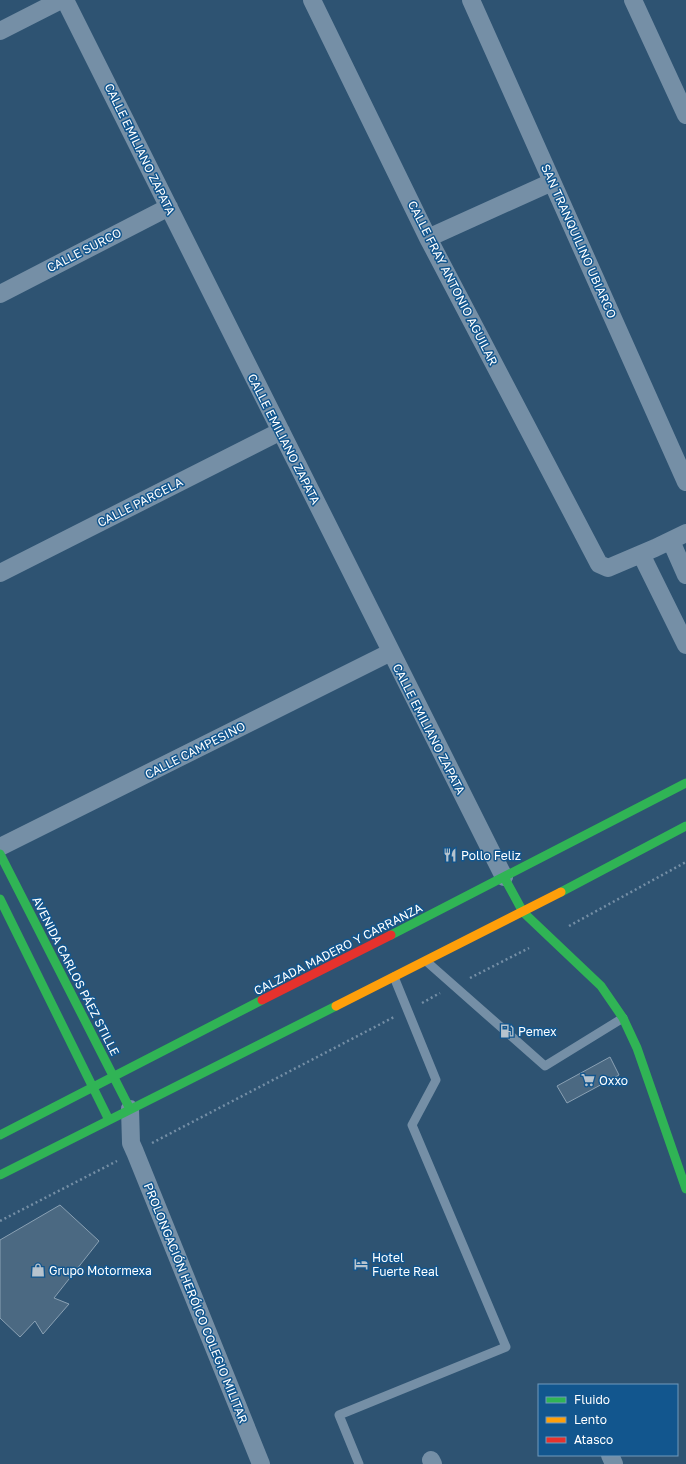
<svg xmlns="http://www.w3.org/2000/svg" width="686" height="1464" font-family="'Golos Text',sans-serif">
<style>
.building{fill:#4b6982;stroke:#8aa1b4}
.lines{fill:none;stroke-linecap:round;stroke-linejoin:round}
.path{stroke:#758fa6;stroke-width:2.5;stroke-dasharray:2 3;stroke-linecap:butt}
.lane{stroke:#758fa6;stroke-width:9}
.street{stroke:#758fa6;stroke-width:18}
.fast{stroke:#30b455;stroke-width:9}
.slow{stroke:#ff9f0a;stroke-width:9}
.jam{stroke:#e5322d;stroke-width:9}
.labels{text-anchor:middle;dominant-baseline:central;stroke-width:3;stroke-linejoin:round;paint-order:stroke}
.street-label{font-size:12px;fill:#fff;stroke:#12568e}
.poi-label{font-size:12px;fill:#fff;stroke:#12568e;text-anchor:start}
</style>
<rect width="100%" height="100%" fill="#2e5372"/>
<path class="building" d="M610,1057L619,1075L567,1103L557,1086Z
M60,1205L99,1241L54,1298L69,1304L43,1334L35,1321L20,1337L0,1318V1240Z"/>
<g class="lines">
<path class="path" d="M569,926L686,862
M470,978L529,948
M422,1003L440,993
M152,1143L394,1017
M0,1221L117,1161"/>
<path class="lane" d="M426,961L545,1066L623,1018
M359,1464L339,1415L506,1347L412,1125L436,1080L394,977"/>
<path class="street" d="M65,0L504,877
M312,0L428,238L599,564L608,568L655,548L686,533
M471,0L686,482
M633,0L686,115
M0,31L61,0
M428,238L552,182
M0,294L169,207
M671,541L686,575
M641,554L686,645
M0,573L281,431
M0,847L391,652
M130,1109L131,1143L135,1152L261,1464
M610,1455L614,1464
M431,1460L433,1464"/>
<path class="fast" d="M0,854L130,1109
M504,877L523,912L601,986L623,1018L637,1048L686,1189
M561,892L686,826
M0,899L109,1120
M391,935L686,783
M0,1135L262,1000
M0,1175L336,1006"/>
<path class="slow" d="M336,1006L561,892"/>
<path class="jam" d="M262,1000L391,935"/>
</g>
<defs>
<g id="restaurant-bare" transform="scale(1.08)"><path d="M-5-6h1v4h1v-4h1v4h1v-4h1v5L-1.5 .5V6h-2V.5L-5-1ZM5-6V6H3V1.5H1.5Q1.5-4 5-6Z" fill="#b6c3ce" stroke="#12568e" stroke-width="2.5" paint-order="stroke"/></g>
<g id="fuel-bare" transform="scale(1.08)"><path d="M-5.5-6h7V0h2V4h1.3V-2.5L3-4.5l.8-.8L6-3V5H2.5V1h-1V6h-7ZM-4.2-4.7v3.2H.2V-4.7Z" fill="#b6c3ce" stroke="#12568e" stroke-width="2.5" paint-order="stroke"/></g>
<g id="supermarket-bare" transform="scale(1.08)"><path d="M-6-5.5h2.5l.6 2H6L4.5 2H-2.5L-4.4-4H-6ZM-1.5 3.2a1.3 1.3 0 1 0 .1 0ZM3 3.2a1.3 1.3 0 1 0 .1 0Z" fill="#b6c3ce" stroke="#12568e" stroke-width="2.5" paint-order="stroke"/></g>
<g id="hotel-bare" transform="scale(1.08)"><path d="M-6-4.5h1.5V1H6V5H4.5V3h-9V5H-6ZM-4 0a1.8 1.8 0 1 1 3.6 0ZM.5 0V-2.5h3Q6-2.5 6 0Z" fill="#b6c3ce" stroke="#12568e" stroke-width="2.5" paint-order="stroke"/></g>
<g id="shop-bare" transform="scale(1.08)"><path d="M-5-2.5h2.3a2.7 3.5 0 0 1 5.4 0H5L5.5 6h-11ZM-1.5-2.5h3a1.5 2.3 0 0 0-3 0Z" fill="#b6c3ce" stroke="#12568e" stroke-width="2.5" paint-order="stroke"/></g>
</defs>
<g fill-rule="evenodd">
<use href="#restaurant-bare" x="450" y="855"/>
<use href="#fuel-bare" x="507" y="1031"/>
<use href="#supermarket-bare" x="588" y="1080"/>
<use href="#hotel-bare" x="361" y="1264"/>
<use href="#shop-bare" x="38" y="1270"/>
</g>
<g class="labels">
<g class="street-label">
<text transform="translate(140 149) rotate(64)">CALLE EMILIANO ZAPATA</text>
<text transform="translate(579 241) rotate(66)">SAN TRANQUILINO UBIARCO</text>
<text transform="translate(84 250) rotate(-27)">CALLE SURCO</text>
<text transform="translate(453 283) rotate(63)">CALLE FRAY ANTONIO AGUILAR</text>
<text transform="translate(284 439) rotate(63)">CALLE EMILIANO ZAPATA</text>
<text transform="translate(140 502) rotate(-27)">CALLE PARCELA</text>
<text transform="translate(429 729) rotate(63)">CALLE EMILIANO ZAPATA</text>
<text transform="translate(195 750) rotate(-27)">CALLE CAMPESINO</text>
<text transform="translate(338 949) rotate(-27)">CALZADA MADERO Y CARRANZA</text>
<text transform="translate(76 976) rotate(63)">AVENIDA CARLOS PÁEZ STILLE</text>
<text transform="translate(196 1303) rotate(68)">PROLONGACIÓN HERÓICO COLEGIO MILITAR</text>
</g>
<g class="poi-label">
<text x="461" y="855">Pollo Feliz</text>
<text x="518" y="1031">Pemex</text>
<text x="599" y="1080">Oxxo</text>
<text x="372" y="1257">Hotel<tspan x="372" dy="14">Fuerte Real</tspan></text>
<text x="49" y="1270">Grupo Motormexa</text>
</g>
</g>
<rect x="538" y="1384" width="140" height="72" fill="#12568e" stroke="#719abb"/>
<rect x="546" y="1397" width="20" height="6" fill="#30b455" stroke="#719abb"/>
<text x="574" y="1404" font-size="12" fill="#ffffff">Fluido</text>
<rect x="546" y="1417" width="20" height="6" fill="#ff9f0a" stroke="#719abb"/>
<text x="574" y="1424" font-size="12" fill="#ffffff">Lento</text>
<rect x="546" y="1437" width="20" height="6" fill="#e5322d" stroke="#719abb"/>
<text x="574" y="1444" font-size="12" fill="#ffffff">Atasco</text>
</svg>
